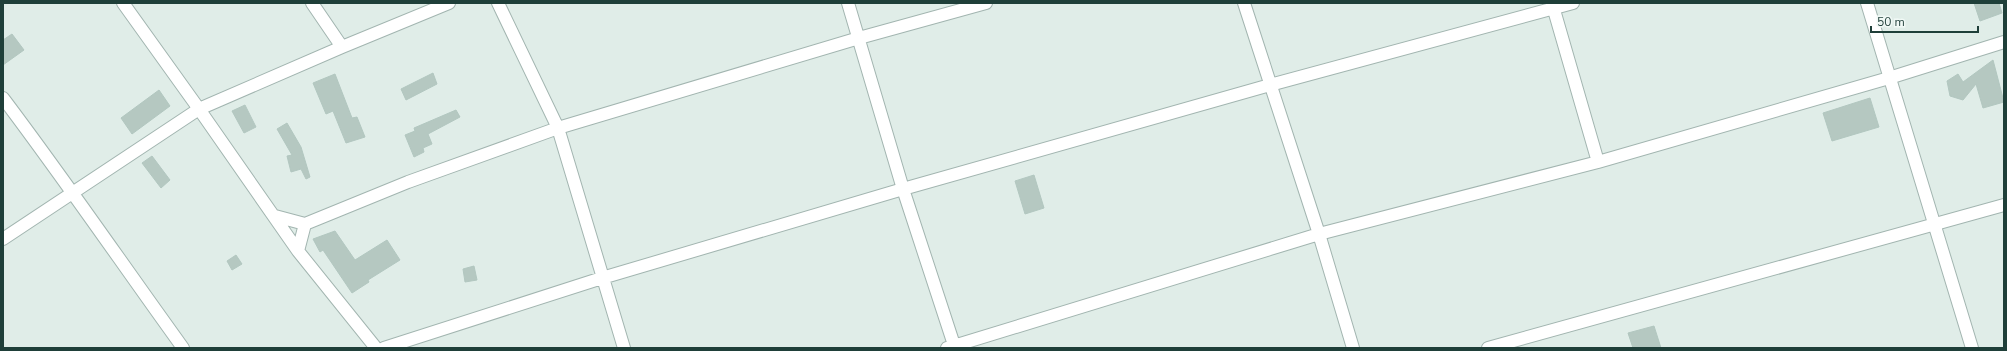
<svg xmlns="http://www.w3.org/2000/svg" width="2007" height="351" font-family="'Nunito Sans',sans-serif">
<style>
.building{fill:#b5c8c1;stroke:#b2c7c0}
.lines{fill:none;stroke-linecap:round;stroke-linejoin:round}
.minor-casing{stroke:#a2b5b0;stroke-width:14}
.minor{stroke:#fff;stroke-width:12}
</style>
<rect width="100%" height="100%" fill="#e0ede8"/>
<path class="building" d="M1974,3H1999L2002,13L1980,21Z
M12,34L24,50L3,65V40Z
M1993,60L2004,102L1983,108L1976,84L1963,100L1950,96L1947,81L1958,74L1963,82Z
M433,73L437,84L406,100L401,89Z
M335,74L352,118L357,117L365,137L346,143L333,111L326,114L313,83Z
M159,90L170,106L132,134L121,118Z
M1870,98L1879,127L1832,141L1823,113Z
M245,105L256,127L244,133L232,111Z
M456,110L460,117L428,134L432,144L423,148L424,152L414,157L405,135L415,131L414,128Z
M287,123L301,147L310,177L306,179L301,169L291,172L287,156L292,155L277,129Z
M152,156L170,180L161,188L142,163Z
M1034,175L1044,208L1025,214L1015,181Z
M335,231L355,260L387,240L400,260L368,280L369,282L352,293L323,250L320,252L313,239Z
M236,255L242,264L232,270L227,261Z
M474,266L477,280L465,282L463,269Z
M1654,326L1661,348H1633L1628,333Z"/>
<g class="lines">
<g class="minor-casing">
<path id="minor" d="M123,3L199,109L298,251L376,348
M312,3L342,47
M498,3L558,128L624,348
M848,3L903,189L955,348
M1244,3L1319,234L1353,348
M1552,3L1598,162
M1867,3L1972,348
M3,98C65,180 123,265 183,348
M275,216L305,224L408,182L558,128L859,38L986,3
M3,239L199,109L342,47L449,3
M298,251L305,224
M384,348L602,278L903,189L1270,85L1573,3
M947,348L1319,234L1598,162L1889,78L2004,42
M1488,348L2004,205"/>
</g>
<use href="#minor" class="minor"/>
</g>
<rect width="2007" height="351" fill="none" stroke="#1f3f39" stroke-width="8"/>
<path d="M1871 26v6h107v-6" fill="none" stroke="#1f3f39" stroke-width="2"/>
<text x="1877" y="26" font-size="12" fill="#1f3f39" stroke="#f1f9f6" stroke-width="3" paint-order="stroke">50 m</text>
</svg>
